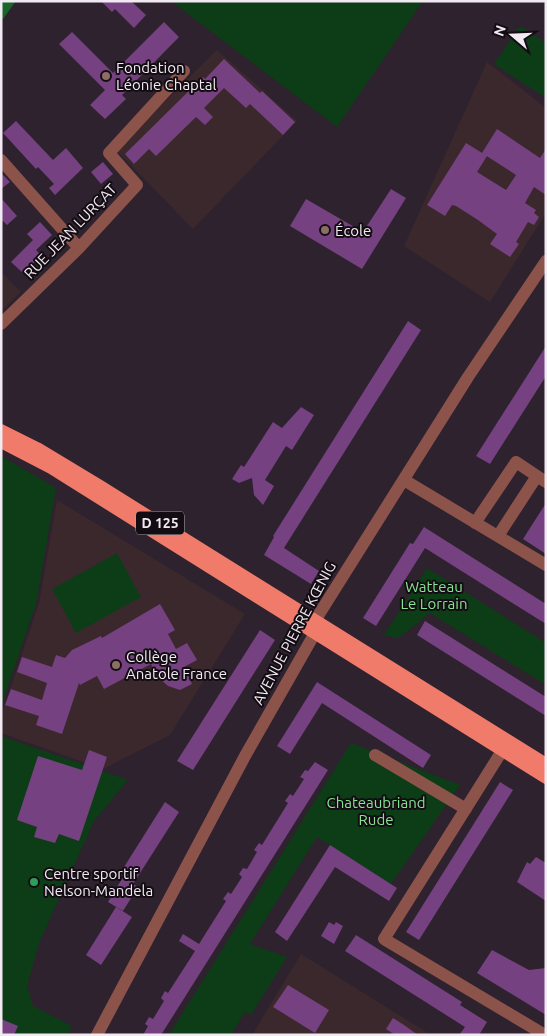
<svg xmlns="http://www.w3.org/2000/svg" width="547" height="1036" font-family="Ubuntu,sans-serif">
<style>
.education{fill:#3b282d}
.green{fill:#0d3d17}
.forest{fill:#1a642a}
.building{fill:#754181}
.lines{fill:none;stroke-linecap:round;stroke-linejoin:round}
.street{stroke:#8c534b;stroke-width:12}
.primary{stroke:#f17b6b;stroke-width:12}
.education-dot{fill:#8d6e63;stroke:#130d13;stroke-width:2}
.leisure-dot{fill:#2e9e5b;stroke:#130d13;stroke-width:2}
.labels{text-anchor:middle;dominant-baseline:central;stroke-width:4;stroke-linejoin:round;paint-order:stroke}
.shield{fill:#130d13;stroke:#afa8af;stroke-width:1}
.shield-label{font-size:14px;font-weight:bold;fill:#f2eaf2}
.poi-label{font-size:15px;fill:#f2eaf2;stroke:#130d13;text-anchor:start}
.street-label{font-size:15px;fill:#f2eaf2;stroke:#130d13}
.park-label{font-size:15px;fill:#86e492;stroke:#130d13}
</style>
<rect width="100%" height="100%" fill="#2d222e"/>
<path class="education" d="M217,50L297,121L193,229L116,150Z
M487,62L546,108V213L490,302L404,246Z
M1,272L21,292L1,311Z
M57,500L245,614L170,735L103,769L1,733V716L39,603Z
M301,954L428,1033L427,1035H252Z"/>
<path class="green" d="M171,1H423L337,127Z
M520,26L546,43V98L494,64Z
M1,456L56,488L36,604L1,707Z
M117,553L141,597L76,633L52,589Z
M427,568L546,643V685L430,613L398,638L384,635Z
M1,736L128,780L94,821L39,943L27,986L33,1006L72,1026L67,1035H1Z
M351,743L460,785L391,884L317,837L250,944L287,957L251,1015L245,1012L231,1035H169Z"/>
<path class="forest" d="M1,1H16L3,19L1,17Z"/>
<path class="building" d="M101,1H131L146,15L134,28L115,9L112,12Z
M164,22L179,37L122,95L126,99L105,119L90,105L105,90L59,44L72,32L113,73Z
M224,59L260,93L262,91L295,122L283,135L250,104L246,108L224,88L204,108L213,117L205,125L196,117L156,156L149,149L134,164L125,154L203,77L205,79Z
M16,121L53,160L66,148L83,168L55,195L49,188L54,184L38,167L36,169L3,133Z
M497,129L540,158L546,149V195L534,187L525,203L536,210L534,213L539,217L534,225L528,222L516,242L519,244L510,257L490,244L497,234L478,220L456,206L452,205L445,216L427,205L466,143L487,156L477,172L506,190L516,175L482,153Z
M103,162L113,174L101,184L91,172Z
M1,173L10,182L1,189Z
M391,189L406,198L362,269L290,226L306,199L363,232Z
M1,198L17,216L7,225L1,219Z
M40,222L52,235L36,250L41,255L24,274L11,262L33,240L27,234Z
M408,321L421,330L284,548L319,571L311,584L264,555L274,537L273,536Z
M546,346V376L490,464L476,456Z
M301,407L314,415L292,450L286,446L265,480L274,486L263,505L254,495L252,478L239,483L232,479L241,465L244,467L273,422L282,428Z
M546,503V554L523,539Z
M424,527L546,604V624L425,548L376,626L363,618L410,543L413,544Z
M160,604L175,630L168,634L176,649L187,643L197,660L184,667L192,684L180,690L168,686L158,677L151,664L104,689L97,676L80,685L79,683L62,734L36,725L39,716L5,705L11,689L42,700L47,683L17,672L22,657L52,667L56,655L65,658L72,650L101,636L102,638Z
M425,621L546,697V716L417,635Z
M260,630L275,640L193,770L177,761Z
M317,682L431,755L423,768L322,703L290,754L277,746Z
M89,750L107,757L79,841L59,834L55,843L34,837L37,827L17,820L38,756L82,770Z
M315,762L328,770L161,1035H143L148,1026L145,1024L149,1017L153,1019L164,1001L161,998L165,991L168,993L195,951L179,941L183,934L199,944L226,901L223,899L228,892L231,894L242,877L239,874L243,868L247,869L257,852L254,850L259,843L262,845L288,803L285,801L290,794L293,796L304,779L300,777L303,773L305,770L308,771Z
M500,782L513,790L419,940L406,932Z
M165,802L179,812L133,884L138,887L123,911L108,902L123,877L119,875Z
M330,845L397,888L389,901L335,867L287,941L275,932Z
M536,857L546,863V901L517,882L527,862L530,864Z
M116,907L132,917L101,965L86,955Z
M329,922L334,925L336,922L343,926L334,944L321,936Z
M356,935L462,1002L460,1005L487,1022L479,1035H459L465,1027L345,951Z
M492,950L529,970L546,968V1015L477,973Z
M288,985L329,1010L315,1033L273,1007Z
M393,1018L404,1025L418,1035H395L386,1029Z
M1,1019L18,1026L14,1035H1Z"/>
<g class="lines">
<path class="street" d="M1,160L79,248
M1,324L79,248L137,185L109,153L184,71
M404,480L546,565
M475,523L516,462L546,482
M498,536L537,476
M311,627L468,377L546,261
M507,743L384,939L545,1035
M375,755L466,809
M97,1035L245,756L315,633L316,622"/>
<path class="primary" d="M1,430L37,448L100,486L546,764
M1,442L51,468L546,778"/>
</g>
<g class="education-dot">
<circle cx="106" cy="76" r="5"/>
<circle cx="325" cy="230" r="5"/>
<circle cx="116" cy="665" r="5"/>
</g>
<circle class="leisure-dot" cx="34" cy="882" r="5"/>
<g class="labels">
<rect class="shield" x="136" y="511.5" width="48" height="23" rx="4"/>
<g class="shield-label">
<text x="160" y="523">D 125</text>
</g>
<g class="poi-label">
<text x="116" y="67">Fondation<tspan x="116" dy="17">Léonie Chaptal</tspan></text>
<text x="335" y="230">École</text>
<text x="126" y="656">Collège<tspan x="126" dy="17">Anatole France</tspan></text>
<text x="44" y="873">Centre sportif<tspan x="44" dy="17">Nelson-Mandela</tspan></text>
</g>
<g class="street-label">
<text transform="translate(70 231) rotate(-46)">RUE JEAN LURÇAT</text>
<text transform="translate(294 633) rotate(-62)">AVENUE PIERRE KŒNIG</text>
</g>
<g class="park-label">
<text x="434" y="586">Watteau<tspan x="434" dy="17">Le Lorrain</tspan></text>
<text x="376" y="802">Chateaubriand<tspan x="376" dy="17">Rude</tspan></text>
</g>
</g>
<rect width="547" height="1036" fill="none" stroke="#f2eaf2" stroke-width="5"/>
<g transform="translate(512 35) rotate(289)" stroke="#130d13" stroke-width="4" paint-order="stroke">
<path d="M0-4L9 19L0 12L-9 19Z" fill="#f2eaf2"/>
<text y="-8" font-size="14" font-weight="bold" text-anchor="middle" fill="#f2eaf2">N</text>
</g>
</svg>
